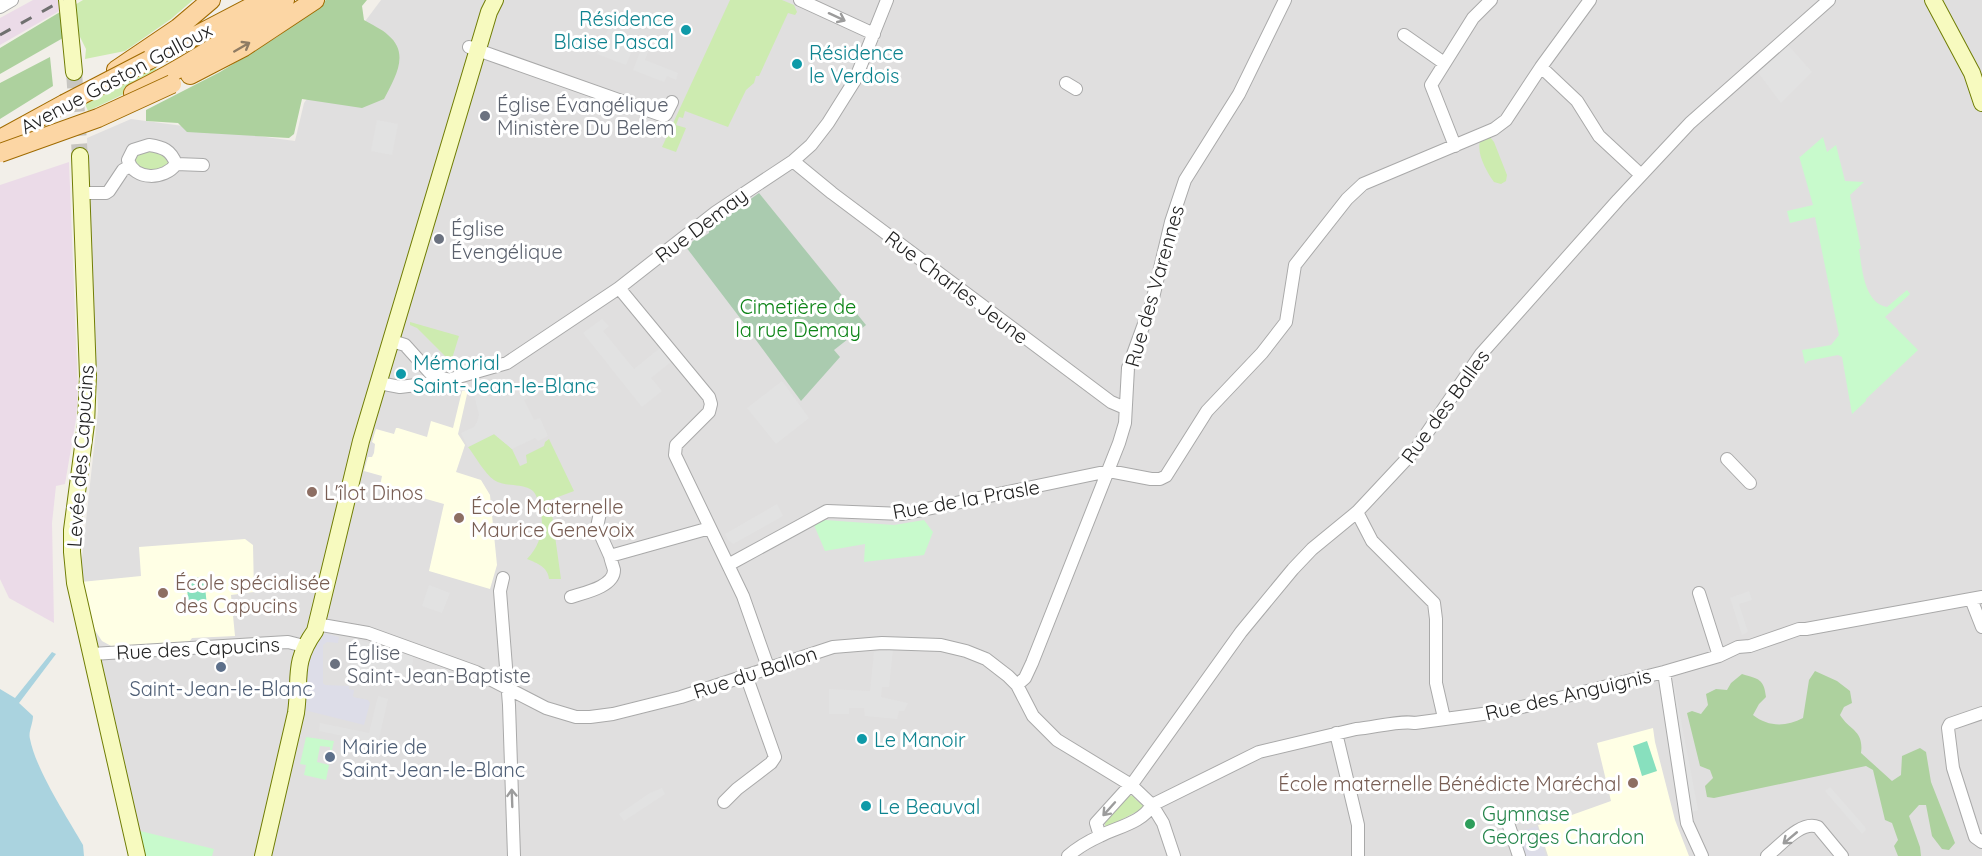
<svg xmlns="http://www.w3.org/2000/svg" width="1982" height="856" font-family="Quicksand,sans-serif">
<style>
.residential{fill:#e0dfdf}
.industrial{fill:#ebdbe8}
.education{fill:#ffffe5}
.grass{fill:#cdebb0}
.forest{fill:#add19e}
.cemetery{fill:#aacbaf}
.park{fill:#c8facc}
.pitch{fill:#88e0be}
.parking{fill:#e2e2e2}
.plaza{fill:#dddde8}
.water{fill:#aad3df}
.lines{fill:none;stroke-linecap:round;stroke-linejoin:round}
.secondary-tunnel{stroke:#c8c6c1;stroke-width:16;stroke-dasharray:16 8;stroke-linecap:butt}
.street-casing{stroke:#a9a9a9;stroke-width:14}
.secondary-casing{stroke:#707d05;stroke-width:18}
.primary-casing{stroke:#a06b00;stroke-width:20}
.street{stroke:#fff;stroke-width:12}
.secondary{stroke:#f7fabf;stroke-width:16}
.primary{stroke:#fcd6a4;stroke-width:18}
.rail{stroke:#707070;stroke-width:3;stroke-dasharray:12 12;stroke-linecap:butt}
.primary-bridge-casing{stroke:#a06b00;stroke-width:20;stroke-linecap:butt}
.primary-bridge{stroke:#fcd6a4;stroke-width:18}
.oneway{stroke:#9c9c9c}
.oneway2{stroke:#8f7c63}
.culture-dot{fill:#0f9aa8;stroke:#fff;stroke-width:2}
.worship-dot{fill:#6b7280;stroke:#fff;stroke-width:2}
.education-dot{fill:#8d6e63;stroke:#fff;stroke-width:2}
.service-dot{fill:#5c6f8a;stroke:#fff;stroke-width:2}
.leisure-dot{fill:#2e9e5b;stroke:#fff;stroke-width:2}
.labels{text-anchor:middle;dominant-baseline:central;stroke-width:6;stroke-linejoin:round;paint-order:stroke}
.culture-label{font-size:20px;fill:#0d838f;stroke:#fff;text-anchor:start}
.street-label{font-size:20px;fill:#222;stroke:#fff}
.worship-label{font-size:20px;fill:#5b616d;stroke:#fff;text-anchor:start}
.park-label{font-size:20px;fill:#0c8416;stroke:#fff}
.education-label{font-size:20px;fill:#785e54;stroke:#fff;text-anchor:start}
.service-label{font-size:20px;fill:#4e5e75;stroke:#fff}
.leisure-label{font-size:20px;fill:#27864d;stroke:#fff;text-anchor:start}
</style>
<rect width="100%" height="100%" fill="#f2efe9"/>
<path class="residential" d="M381,0H1982V856H142L112,723L81,567L98,411L87,138L131,119L295,141L304,103Z"/>
<path class="industrial" d="M33,0H59L61,10L0,45V18Z
M69,162L78,388L76,419L65,484L56,486L52,523L54,623L9,598L0,579V185Z"/>
<path class="education" d="M468,390L458,434L465,445L456,472L481,480L490,495L497,565L490,589L429,571L444,504L380,486L382,476L364,471L368,457H372L374,453L375,444L372,442L376,429L394,434L396,428H398L427,437L431,421L453,428L462,391Z
M245,539L253,545L254,592L231,595L235,636L192,638L186,646L135,648L113,647L102,641L90,623L81,582L141,576L139,547Z
M1653,728L1655,742L1675,820L1689,856H1548L1538,825L1555,821L1611,801L1597,743Z"/>
<path class="grass" d="M83,0H193L171,19L125,51L85,59L86,49L77,31L73,6Z
M730,0H782L794,5L797,12L795,15L788,13L759,76H756L754,83L746,90L728,127L685,111L683,118L679,117L676,125L686,128L676,152L662,147Z
M151,63L162,76L88,111L83,99Z
M1490,137L1494,142L1507,175L1506,181L1501,184L1494,182C1486,171 1475,151 1481,139Z
M142,149L162,150L171,164L152,172L134,167L133,160Z
M410,322L459,336L451,362L417,328L410,325Z
M494,434L512,449L520,466L527,463L526,455L544,446L545,442L549,439L574,491L550,500L561,579H549C548,567 537,563 527,559C542,544 545,524 539,504C537,498 536,492 530,489C519,483 504,487 494,480C484,473 476,457 468,447Z
M1135,795V799L1143,805L1144,811L1138,814L1136,812L1105,828V823L1129,796Z"/>
<path class="forest" d="M326,0H367L362,6L364,20C372,25 382,29 388,35C411,54 394,79 384,99L362,108L302,99L294,134L289,138L187,132L178,123L146,121V110L220,72L277,37Z
M60,12L63,38L0,74V48Z
M50,57L53,86L0,119V83Z
M1815,671L1837,681L1850,691L1852,703L1844,707L1840,715C1850,731 1864,730 1861,753L1892,781L1901,775L1902,756L1920,748L1926,752L1931,782L1955,843L1949,850L1942,849L1932,836L1926,805H1919L1909,816L1920,847L1921,856H1898L1894,846L1898,840L1892,823L1885,820L1873,770L1866,766L1714,798L1707,797L1705,786L1713,778L1710,770L1700,766L1687,713L1692,711L1701,714L1708,705L1706,694L1716,689L1727,690L1731,683L1742,674C1759,679 1764,679 1766,697L1759,704L1753,715C1768,727 1786,727 1803,718L1809,680Z"/>
<path class="cemetery" d="M759,193L866,325L834,350L840,357L801,401L753,336V335L686,247L699,236L703,237L709,233V229Z"/>
<path class="park" d="M1823,137L1827,152L1836,145L1845,181L1864,182L1850,195L1861,249H1859C1862,268 1864,303 1887,307L1907,290L1910,294L1885,317L1918,350L1866,399V401L1852,414L1842,357L1838,355L1808,361L1805,364L1802,350L1831,345L1839,335L1815,217L1790,223L1787,211L1813,205L1799,156L1800,157Z
M825,520L894,525L924,520L933,532L924,555L864,562L865,544L825,551L814,525Z
M306,737L334,741L332,750H330V747L320,746L317,762L329,765L326,780L304,775L306,765L300,764Z
M136,830L214,849L212,856H142Z"/>
<path class="pitch" d="M204,577L207,606L189,608L186,579Z
M1647,741L1657,771L1642,776L1633,746Z"/>
<path class="parking" d="M610,25L616,28L621,39L635,44L626,65L597,54Z
M1787,44L1812,72L1781,103L1757,71Z
M642,47L649,50L645,60L678,73L676,80L667,76L664,82L633,70Z
M377,120L398,124L392,155L371,151Z
M602,319L609,326L603,331L634,369L660,348L671,362L651,378L662,391L642,407L583,333Z
M782,381L809,418L776,444L747,408Z
M521,383L528,398L524,400L534,420L540,418L548,436L538,441L535,438L512,449L494,434L468,447L461,433L474,427L477,422L479,415L473,390L485,387L489,395Z
M777,504L783,516L733,544L728,540L725,534Z
M429,585L450,593L442,613L422,606Z
M1749,591L1752,600L1739,604L1748,632L1742,635L1730,598Z
M356,639L414,656L410,676L379,670L370,671L365,678L349,675Z
M893,649L889,687H882L881,697L908,703L904,711H899L897,719L865,716L864,708H849V714H829V689L870,691L874,652Z
M1674,683L1698,810L1691,812L1668,684Z
M378,696L388,699L378,743L319,731L320,723L369,733Z
M1830,787L1865,827L1866,830L1862,834L1825,791Z
M662,788L665,794L624,821L619,814L650,793Z"/>
<path class="plaza" d="M322,633L339,637L338,643L327,642L323,645V683L325,685L349,686V689L354,690L353,697L368,700L370,703L364,725L304,710V667Z
M1537,826L1546,856H1516L1509,835Z"/>
<path class="water" d="M52,652L56,654L19,703L33,716C33,724 28,732 30,739C36,770 67,817 83,845L84,856H0V689L15,698Z"/>
<g class="lines">
<path class="secondary-tunnel" d="M74,72L80,156"/>
<g class="street-casing">
<path id="street" d="M800,0L874,34
M0,7L12,0
M1404,35L1444,63
M469,47L664,116L666,114L672,102
M1541,67L1577,101L1599,136L1641,175
M1066,83L1076,89
M149,145C163,147 171,150 176,164C165,180 134,181 128,160L133,150Z
M1455,146L1431,85L1473,18L1491,0
M793,161L832,193L1111,402L1125,408
M176,164L203,165
M81,193H106L109,191L123,170L130,166
M619,288L709,397L711,404L709,412L676,445L675,455L743,596L768,667
M392,341L405,345L432,375L446,379
M379,383L400,387L441,382L507,363L619,288L716,212L793,161L811,145L828,123L855,80L887,0
M1727,459L1750,483
M601,508L597,527L610,556L710,528
M1357,512L1372,541L1434,603L1436,619V683L1444,718
M728,565L827,511L903,514L1109,471L1151,479H1160L1166,476L1207,411L1262,353L1286,322L1295,265L1347,199L1363,184L1494,129L1506,120L1541,67L1590,0
M503,578L500,591L509,705L514,856
M1699,593L1719,656
M571,597C583,593 614,587 614,570C613,566 611,561 610,556
M1971,599L1982,627
M316,624L368,633L476,672L546,708L576,717H590L613,714L681,697L833,647L882,643L941,645L966,651L986,659L1008,676L1017,685L1033,716L1057,740L1131,785L1152,805L1163,823L1174,856
M92,654L288,642L304,646
M1664,672L1687,823L1702,856
M1017,685L1025,678L1032,663L1119,443L1125,423L1128,368L1152,302L1171,222L1185,180L1239,94L1285,0
M1982,713L1950,724L1948,728L1953,768L1975,837L1982,842
M1336,733L1358,825V856
M724,802L737,789L771,763L775,757L746,675
M1506,817L1519,856
M1100,836L1096,823L1135,780L1241,632L1293,569L1312,549L1357,512L1416,449L1481,354L1618,200L1690,123L1829,0
M1068,856C1077,848 1089,841 1100,836C1117,827 1142,823 1152,805L1259,752L1356,729C1373,728 1399,720 1415,723L1505,711L1555,699L1664,672L1719,656L1738,647L1750,646L1799,629H1806L1982,597
M1767,856C1780,846 1801,820 1818,827L1842,856"/>
</g>
<g class="secondary-casing">
<path id="secondary" d="M67,0L74,72
M1933,0L1972,73L1982,103
M80,156L88,376L86,424L72,530V552L75,583L137,856
M263,856L296,713C301,678 292,663 315,631L361,441L489,12L495,0"/>
</g>
<g class="primary-casing">
<path id="primary" d="M149,60L264,0
M116,70L178,28L211,0
M190,75L244,47L315,0
M133,93C187,67 236,33 285,0
M0,139L64,104"/>
</g>
<use href="#street" class="street"/>
<use href="#secondary" class="secondary"/>
<use href="#primary" class="primary"/>
<path class="rail" d="M0,35L63,0"/>
<g class="primary-bridge-casing">
<path id="primary-bridge" d="M64,104L149,60
M0,153L98,118L172,84"/>
</g>
<use href="#primary-bridge" class="primary-bridge"/>
</g>
<defs><path id="oneway-shaft" d="M-6 0H5M1.5-3L5.5 0L1.5 3" fill="none" stroke-width="1.6" stroke-linecap="round" stroke-linejoin="round" transform="scale(1.5)"/></defs>
<g class="oneway">
<use href="#oneway-shaft" transform="translate(837 17) rotate(25)"/>
<use href="#oneway-shaft" transform="translate(512 798) rotate(-92)"/>
<use href="#oneway-shaft" transform="translate(1109 809) rotate(132)"/>
<use href="#oneway-shaft" transform="translate(1790 838) rotate(140)"/>
</g>
<use class="oneway2" href="#oneway-shaft" transform="translate(242 47) rotate(-30)"/>
<g class="culture-dot">
<circle cx="686" cy="30" r="6"/>
<circle cx="797" cy="64" r="6"/>
<circle cx="401" cy="374" r="6"/>
<circle cx="862" cy="739" r="6"/>
<circle cx="866" cy="806" r="6"/>
</g>
<g class="worship-dot">
<circle cx="485" cy="116" r="6"/>
<circle cx="439" cy="239" r="6"/>
<circle cx="335" cy="664" r="6"/>
</g>
<g class="education-dot">
<circle cx="312" cy="492" r="6"/>
<circle cx="459" cy="518" r="6"/>
<circle cx="163" cy="593" r="6"/>
<circle cx="1633" cy="783" r="6"/>
</g>
<g class="service-dot">
<circle cx="221" cy="667" r="6"/>
<circle cx="330" cy="757" r="6"/>
</g>
<circle class="leisure-dot" cx="1470" cy="824" r="6"/>
<g class="labels">
<g class="culture-label">
<text x="674" y="18" text-anchor="end">Résidence<tspan x="674" dy="23">Blaise Pascal</tspan></text>
<text x="809" y="52">Résidence<tspan x="809" dy="23">le Verdois</tspan></text>
<text x="413" y="362">Mémorial<tspan x="413" dy="23">Saint-Jean-le-Blanc</tspan></text>
<text x="874" y="739">Le Manoir</text>
<text x="878" y="806">Le Beauval</text>
</g>
<g class="street-label">
<text transform="translate(116 78) rotate(-28)">Avenue Gaston Galloux</text>
<text transform="translate(701 225) rotate(-37)">Rue Demay</text>
<text transform="translate(1154 286) rotate(-74)">Rue des Varennes</text>
<text transform="translate(957 287) rotate(37)">Rue Charles Jeune</text>
<text transform="translate(1445 406) rotate(-54)">Rue des Balles</text>
<text transform="translate(80 456) rotate(-86)">Levée des Capucins</text>
<text transform="translate(966 499) rotate(-10)">Rue de la Prasle</text>
<text transform="translate(198 648) rotate(-3)">Rue des Capucins</text>
<text transform="translate(755 672) rotate(-18)">Rue du Ballon</text>
<text transform="translate(1568 694) rotate(-13)">Rue des Anguignis</text>
</g>
<g class="worship-label">
<text x="497" y="104">Église Évangélique<tspan x="497" dy="23">Ministère Du Belem</tspan></text>
<text x="451" y="228">Église<tspan x="451" dy="23">Évengélique</tspan></text>
<text x="347" y="652">Église<tspan x="347" dy="23">Saint-Jean-Baptiste</tspan></text>
</g>
<g class="park-label">
<text x="798" y="306">Cimetière de<tspan x="798" dy="23">la rue Demay</tspan></text>
</g>
<g class="education-label">
<text x="324" y="492">L'îlot Dinos</text>
<text x="471" y="506">École Maternelle<tspan x="471" dy="23">Maurice Genevoix</tspan></text>
<text x="175" y="582">École spécialisée<tspan x="175" dy="23">des Capucins</tspan></text>
<text x="1621" y="783" text-anchor="end">École maternelle Bénédicte Maréchal</text>
</g>
<g class="service-label">
<text x="221" y="688">Saint-Jean-le-Blanc</text>
<text x="342" y="746" text-anchor="start">Mairie de<tspan x="342" dy="23">Saint-Jean-le-Blanc</tspan></text>
</g>
<g class="leisure-label">
<text x="1482" y="813">Gymnase<tspan x="1482" dy="23">Georges Chardon</tspan></text>
</g>
</g>
</svg>
